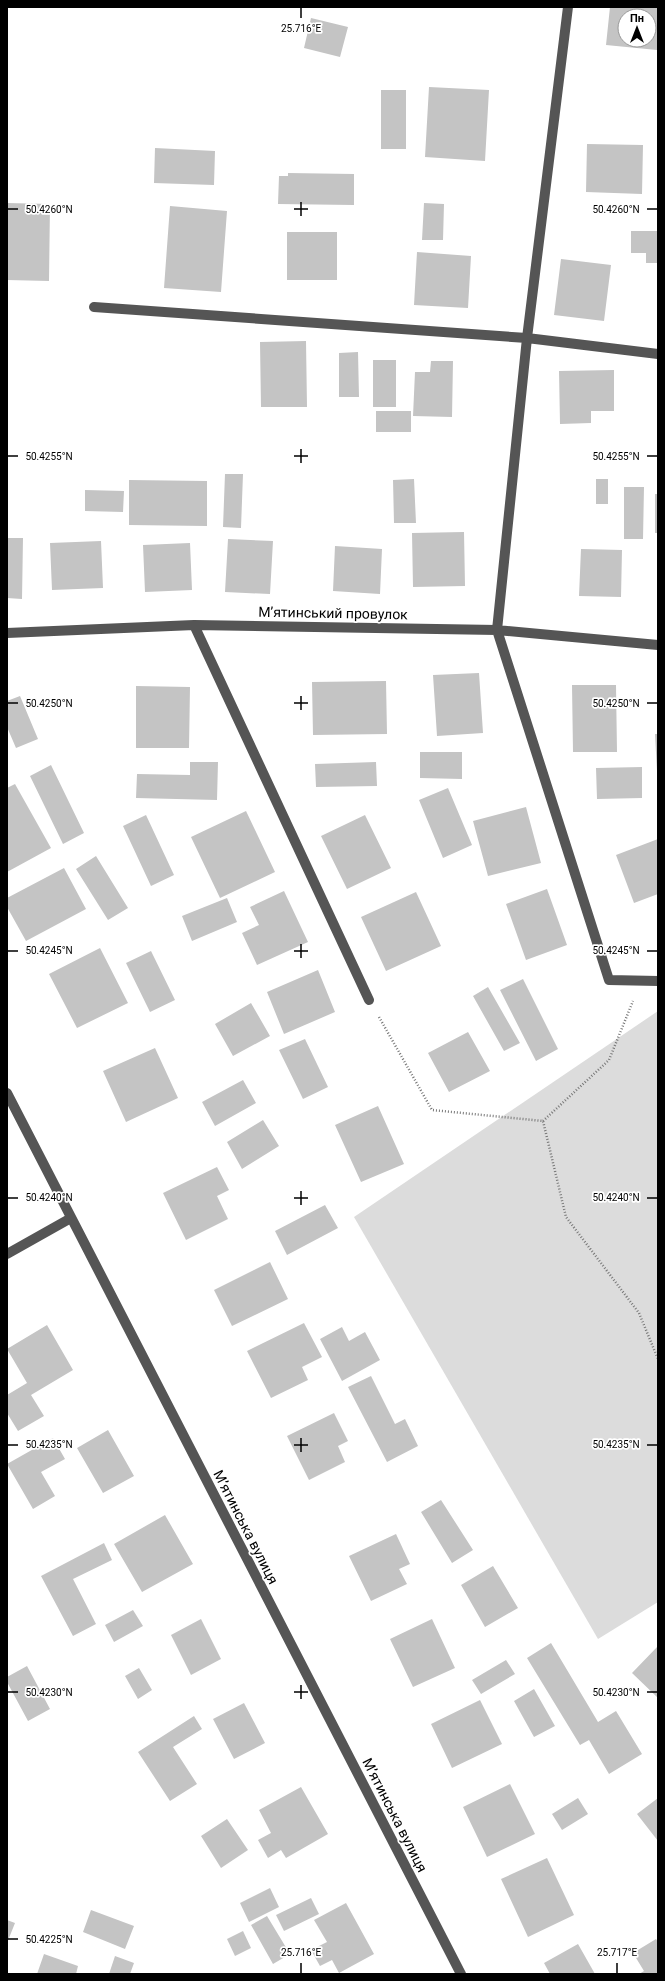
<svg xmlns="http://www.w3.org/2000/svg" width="665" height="1981" font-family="Roboto,sans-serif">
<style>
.green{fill:#dcdcdc}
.building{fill:#c4c4c4;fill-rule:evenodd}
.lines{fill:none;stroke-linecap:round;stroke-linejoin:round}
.path{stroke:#777;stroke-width:2.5;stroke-dasharray:1 2;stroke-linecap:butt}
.minor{stroke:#555;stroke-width:10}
.ticks{fill:none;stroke:#000;stroke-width:1.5}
.labels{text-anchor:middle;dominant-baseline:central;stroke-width:3.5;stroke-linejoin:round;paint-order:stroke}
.street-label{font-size:14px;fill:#000;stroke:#fff}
.ticks-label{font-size:10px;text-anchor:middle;fill:#000;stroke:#fff;stroke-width:3.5;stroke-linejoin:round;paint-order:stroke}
</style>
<rect width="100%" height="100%" fill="#fff"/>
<path class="green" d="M658,1011V1602L598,1639L354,1217Z"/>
<path class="building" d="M610,7H658L657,50L606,45ZM625,16H649V40H625Z
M311,18L348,27L340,57L304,48Z
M429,87L489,90L485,161L425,157Z
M381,90H406V149H381Z
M587,144L643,145L642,194L586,192Z
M155,148L215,151L214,185L154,183Z
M288,173L354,174V205L278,204L279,176H288Z
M7,203L50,204L49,281L7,280Z
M424,203L444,204L443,240H422Z
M170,206L227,211L221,292L164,288Z
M631,231H658V263H646V253H631Z
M287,232H337V280H287Z
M417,252L471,256L468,308L414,305Z
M561,259L611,265L604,321L554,315Z
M306,341L307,407H261L260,342Z
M358,352L359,397H339V353Z
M373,360H396V407H373Z
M431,361H453L452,417L413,416L415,372H430Z
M614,370V411H591V423L560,424L559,371Z
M376,411H411V432H376Z
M225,474H243L241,528L223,527Z
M414,479L416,523H394L393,480Z
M596,479H608V504H596Z
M129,480L207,481V526L129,525Z
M624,487H644L643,539H624Z
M85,490L124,491L123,512L85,511Z
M655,494H658V533H655Z
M464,532L465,586L413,587L412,533Z
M7,538H23L22,599L7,598Z
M228,539L273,541L270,594L225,592Z
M101,541L103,588L52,590L50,543Z
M190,543L192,590L145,592L143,545Z
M335,546L382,549L380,594L333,591Z
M581,549L622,550L621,597L579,596Z
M479,673L483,733L437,736L433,675Z
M386,681L387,734L313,735L312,682Z
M572,685H616L617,752H573Z
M136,686L190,687L189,748H136Z
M20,696L38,739L16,748L7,727V701Z
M655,734H658V771H657Z
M420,752H462V779L420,778Z
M190,762H218L217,800L136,798L137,774L190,775Z
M376,762L377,786L316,787L315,764Z
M51,765L84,833L63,844L30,776Z
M642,767V798L597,799L596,768Z
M15,784L51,848L7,872V788Z
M448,788L472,845L443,858L419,800Z
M526,807L541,863L488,876L473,821Z
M246,811L275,872L220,898L191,837Z
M146,815L174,875L151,886L123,826Z
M365,815L391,868L347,889L321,836Z
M658,839V894L634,903L616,855Z
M96,856L128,908L108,920L76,869Z
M64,868L86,909L26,941L7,907V898Z
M547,889L567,945L526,960L506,904Z
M284,891L308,942L257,965L242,933L259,925L250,907Z
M416,892L441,946L386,971L361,917Z
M227,898L237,922L192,941L182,916Z
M100,948L128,1003L77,1028L49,974Z
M151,951L175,1000L150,1012L126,963Z
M318,970L335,1012L284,1034L267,992Z
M523,979L558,1049L536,1061L500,990Z
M488,987L520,1043L504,1051L473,996Z
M251,1003L270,1036L233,1056L215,1024Z
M468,1032L490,1071L449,1092L428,1053Z
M305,1039L328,1087L303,1099L279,1050Z
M155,1048L178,1098L126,1122L103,1071Z
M243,1080L256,1103L215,1126L202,1102Z
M378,1106L404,1164L361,1182L335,1125Z
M263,1120L279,1146L242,1169L227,1142Z
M217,1167L229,1190L217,1196L228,1219L186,1240L163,1193Z
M325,1205L338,1228L287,1255L275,1231Z
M270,1262L288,1299L232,1326L214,1290Z
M304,1323L322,1357L302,1367L308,1380L271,1398L247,1351Z
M47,1325L73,1370L31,1395L44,1416L18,1431L7,1413V1395L27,1383L7,1349Z
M342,1327L349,1341L365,1332L380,1360L342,1381L320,1339Z
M371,1376L395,1424L405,1419L418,1446L387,1462L348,1387Z
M334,1413L348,1441L338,1446L345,1462L309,1480L287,1436Z
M108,1430L134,1476L103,1493L77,1448Z
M53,1438L65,1459L41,1472L55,1496L33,1509L7,1464Z
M441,1500L473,1550L452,1563L421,1512Z
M165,1515L193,1564L142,1592L114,1544Z
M396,1534L410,1564L399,1569L407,1584L371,1601L349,1556Z
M104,1543L112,1560L73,1579L96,1624L73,1636L41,1576Z
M493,1566L518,1608L485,1627L461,1585Z
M133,1610L143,1626L114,1642L105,1625Z
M201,1619L221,1659L191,1675L171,1635Z
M432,1619L455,1668L413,1687L390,1639Z
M551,1643L598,1722L616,1711L642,1754L609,1774L589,1740L580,1745L527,1658Z
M658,1646V1698L632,1673Z
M506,1660L515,1674L481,1694L472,1680Z
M27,1666L50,1709L28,1721L7,1682V1677Z
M139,1668L152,1690L138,1699L125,1676Z
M534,1689L555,1726L534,1737L514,1701Z
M480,1700L502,1744L452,1768L431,1724Z
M244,1703L265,1743L234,1759L213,1719Z
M194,1716L202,1729L173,1747L197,1784L170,1801L138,1752Z
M510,1784L535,1834L487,1857L463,1807Z
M301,1787L328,1834L286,1858L281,1850L268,1858L258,1840L271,1833L259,1810Z
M578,1798L588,1814L562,1830L552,1814Z
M658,1798V1841L637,1814Z
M227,1819L248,1850L221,1868L201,1836Z
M547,1858L574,1915L528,1937L501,1879Z
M270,1888L279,1907L249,1922L240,1903Z
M311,1898L319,1914L284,1931L276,1915Z
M346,1903L374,1954L339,1973L332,1960L320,1966L311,1950L327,1942L314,1920Z
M91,1910L134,1926L125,1949L83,1932Z
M267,1916L290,1954L273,1964L251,1925Z
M7,1920L15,1923L7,1943Z
M243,1931L251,1948L235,1956L227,1939Z
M656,1939L658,1942V1974H639L644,1971L633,1953Z
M578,1944L595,1974H550L544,1963Z
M44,1954L78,1966L76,1974H37Z
M115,1956L134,1963L130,1974H109Z"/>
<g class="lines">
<path class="path" d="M379,1017L432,1110L543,1121L566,1217L639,1313L658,1359
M543,1121L609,1060L633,1001"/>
<path class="minor" d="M568,7L527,338L497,630L609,980L658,981
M94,307L527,338L658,354
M194,625L369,1000
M7,633L194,625L497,630L658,645
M7,1093L461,1974
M7,1254L71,1218"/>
</g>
<path class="ticks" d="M301,8V18M301,202V216M8,209H18M294,209H308M647,209H657M301,449V463M8,456H18M294,456H308M647,456H657M301,696V710M8,703H18M294,703H308M647,703H657M301,944V958M8,951H18M294,951H308M647,951H657M301,1191V1205M8,1198H18M294,1198H308M647,1198H657M301,1438V1452M8,1445H18M294,1445H308M647,1445H657M301,1685V1699M8,1692H18M294,1692H308M647,1692H657M8,1939H18M301,1963V1973M617,1963V1973"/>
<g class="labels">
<g class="street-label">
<text transform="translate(333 613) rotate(1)">Мʼятинський провулок</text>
<text transform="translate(246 1527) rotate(63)">Мʼятинська вулиця</text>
<text transform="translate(395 1815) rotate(63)">Мʼятинська вулиця</text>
</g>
</g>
<g class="ticks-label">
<text x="301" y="32">25.716°E</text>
<text x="49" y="213">50.4260°N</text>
<text x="616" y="213">50.4260°N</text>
<text x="49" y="460">50.4255°N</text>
<text x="616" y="460">50.4255°N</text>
<text x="49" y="707">50.4250°N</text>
<text x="616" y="707">50.4250°N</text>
<text x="49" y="954">50.4245°N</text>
<text x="616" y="954">50.4245°N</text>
<text x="49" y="1201">50.4240°N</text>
<text x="616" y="1201">50.4240°N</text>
<text x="49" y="1448">50.4235°N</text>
<text x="616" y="1448">50.4235°N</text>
<text x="49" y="1696">50.4230°N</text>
<text x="616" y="1696">50.4230°N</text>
<text x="49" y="1943">50.4225°N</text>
<text x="301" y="1956">25.716°E</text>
<text x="617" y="1956">25.717°E</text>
</g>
<rect width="665" height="1981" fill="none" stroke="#000000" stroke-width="16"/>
<g transform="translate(637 28)"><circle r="19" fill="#ffffff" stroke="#999999"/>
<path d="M0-3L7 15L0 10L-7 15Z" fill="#000000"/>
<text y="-6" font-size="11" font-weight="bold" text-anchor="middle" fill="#000000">Пн</text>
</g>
</svg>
